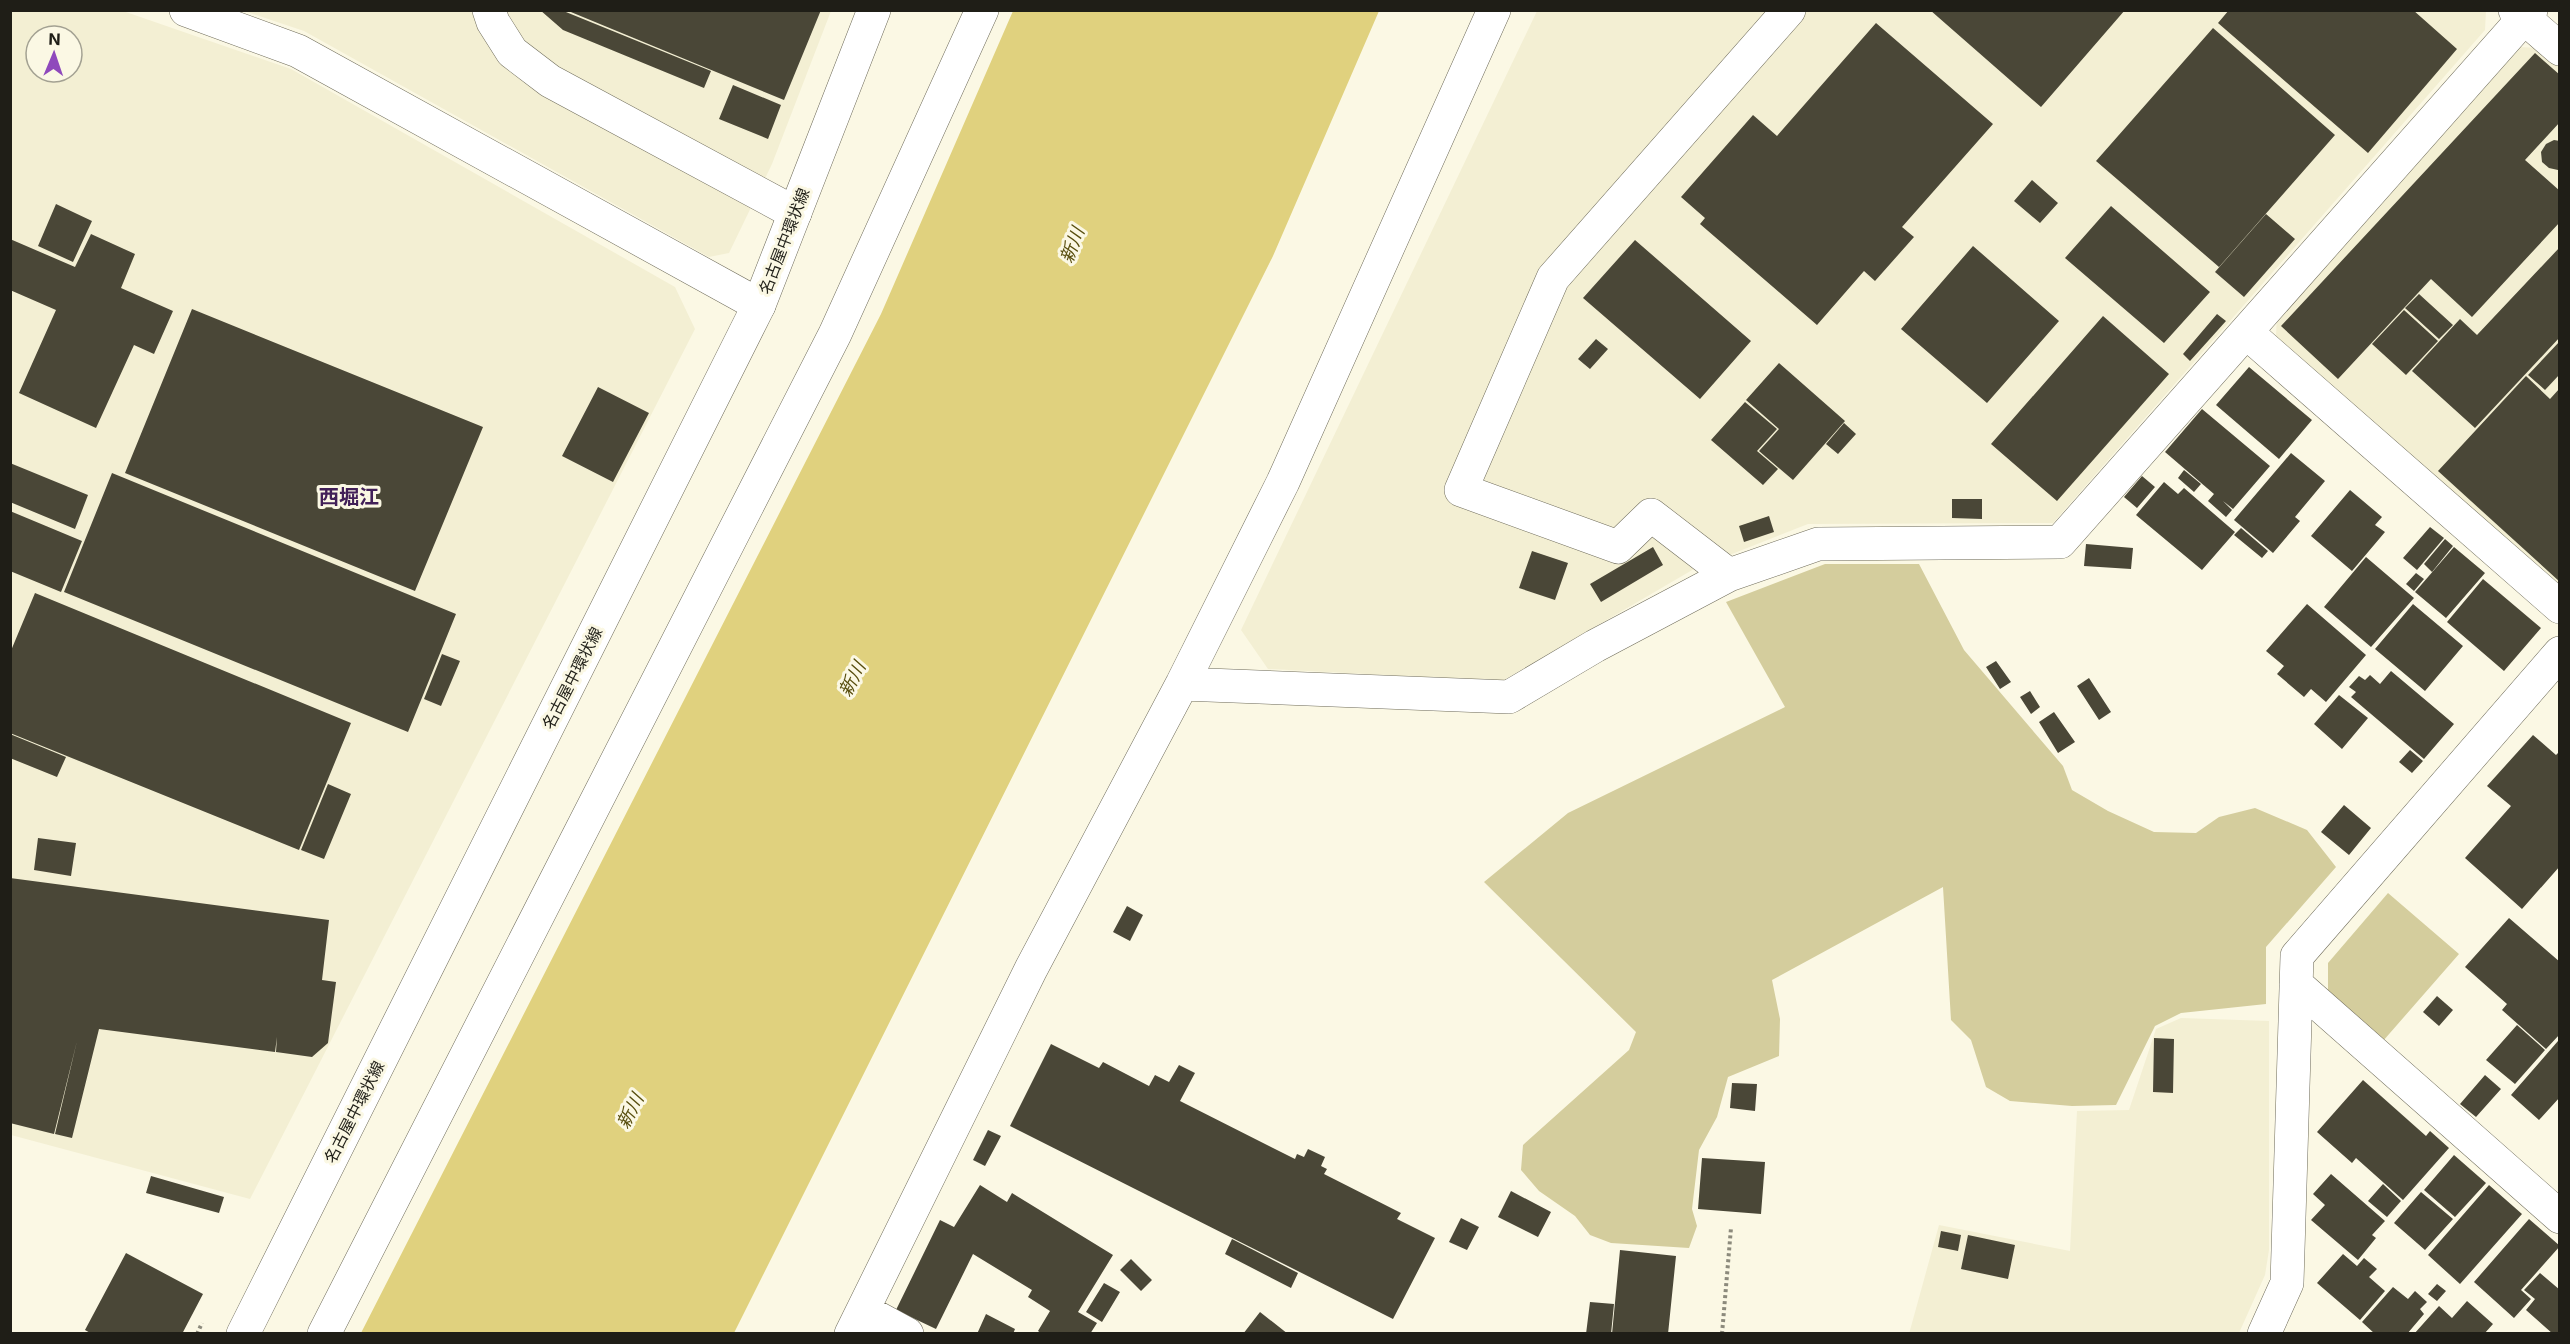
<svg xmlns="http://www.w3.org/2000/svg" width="2570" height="1344" font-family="Inter,'Noto Sans JP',sans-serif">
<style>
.built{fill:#f3efd3;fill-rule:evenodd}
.green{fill:#d4cd9d}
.water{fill:#e0d17e}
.building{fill:#4a4737}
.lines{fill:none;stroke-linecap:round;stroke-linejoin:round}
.minor-casing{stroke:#6f6c5b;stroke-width:34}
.major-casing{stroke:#6f6c5b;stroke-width:34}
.path{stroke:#8c8a7c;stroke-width:4;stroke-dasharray:3 3;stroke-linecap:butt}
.minor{stroke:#fff;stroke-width:33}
.major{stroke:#fff;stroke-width:33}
.labels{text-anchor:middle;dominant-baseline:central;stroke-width:6;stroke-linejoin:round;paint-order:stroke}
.street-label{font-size:16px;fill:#1f1e17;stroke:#fbf8e4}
.water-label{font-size:18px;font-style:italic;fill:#584e0e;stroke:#fbf8e4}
.quarter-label{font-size:20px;font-weight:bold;fill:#422058;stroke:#fbf8e4}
</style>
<rect width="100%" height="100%" fill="#fbf8e4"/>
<path class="built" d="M10,11H123L291,69L675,287L695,329L250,1199L11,1135ZM36,36H72V72H36Z
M244,11H831L772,164L729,253L709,257L304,31Z
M1537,11H2486L2485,30L2053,523L1808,524L1694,569L1502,681L1268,669L1241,630Z
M2519,47L2538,48L2559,67V588L2276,336L2277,315Z
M2181,1018L2269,1021V1250L2265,1275L2239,1333L1909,1334L1939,1225L2070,1251L2077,1111L2129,1110L2156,1029Z"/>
<path class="green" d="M1825,564H1919L1964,650L2063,766L2072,790L2108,811L2154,832L2196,833L2219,817L2255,808L2307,830L2336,867L2266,947V1004L2181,1013L2155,1026L2116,1105L2072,1106L2010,1101L1986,1087L1971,1040L1951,1020L1943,887L1772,980L1780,1019L1779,1056L1728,1077L1717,1117L1699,1150L1692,1209L1697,1226L1689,1248L1611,1243L1590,1235L1575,1216L1539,1191L1521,1170L1523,1145L1629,1050L1636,1032L1484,882L1568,813L1785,707L1726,602Z
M2388,893L2459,954L2383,1041L2328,995V963Z"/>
<path class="water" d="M1013,11H1379L1273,256L734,1333H361L881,314Z"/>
<path class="building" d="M540,10H561L711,71L704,88L563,30Z
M566,10H821L784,100Z
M1930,10H2125L2041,107Z
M2229,10H2413L2457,49L2368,153L2218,23Z
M1876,23L1993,124L1902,227L1914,237L1875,281L1864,271L1817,325L1700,224L1705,218L1681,197L1753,115L1777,136Z
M2213,28L2335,135L2219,267L2096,161Z
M2535,53L2560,75V122L2525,160L2560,191V222L2472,317L2431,279L2338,379L2281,326Z
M733,85L781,105L768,139L719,119Z
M2554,140L2560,141L2558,170L2549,168L2542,162L2541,152L2546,144Z
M2032,180L2058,203L2040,223L2014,201Z
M56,204L92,221L73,262L38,246Z
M2111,206L2210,292L2164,343L2065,258Z
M2266,214L2295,239L2244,297L2215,272Z
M91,234L135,254L121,288L173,311L154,354L134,345L96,428L19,393L56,310L10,290V239L75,267Z
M1635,240L1751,341L1700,399L1583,298Z
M1973,246L2059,321L1987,403L1901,329Z
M2560,247V337L2475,428L2412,371L2460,319L2477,335Z
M2419,294L2453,325L2439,339L2405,308Z
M192,309L483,427L415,591L125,473Z
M2404,310L2438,341L2406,375L2372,344Z
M2217,314L2226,321L2190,361L2183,354Z
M2103,316L2169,374L2057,501L1991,444Z
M1596,339L1608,349L1590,369L1578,359Z
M2560,341V374L2545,390L2528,375Z
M1779,363L1845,421L1793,480L1759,451L1779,429L1746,400Z
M2249,367L2312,420L2279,459L2216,405Z
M2526,376L2550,399L2560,388V582L2438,471Z
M598,387L649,413L613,482L562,456Z
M1745,402L1777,429L1757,451L1778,469L1763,485L1711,440Z
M2202,409L2270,466L2233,509L2223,501L2232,510L2226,517L2208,501L2214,494L2165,452Z
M1844,423L1856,434L1838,454L1826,444Z
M2291,453L2325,481L2295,517L2300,521L2273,553L2234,520Z
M10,463L88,495L75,529L10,502Z
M2184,470L2201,484L2194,492L2178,478Z
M112,473L456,614L408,732L64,592Z
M2142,476L2155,487L2137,508L2124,497Z
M2164,482L2178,494L2184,488L2235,532L2202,570L2136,515Z
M2350,490L2382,517L2375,525L2385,532L2352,571L2311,536Z
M1952,499H1982V519L1952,518Z
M10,511L82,541L61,592L10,571Z
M1769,516L1774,532L1744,542L1739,526Z
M2430,527L2444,538L2417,570L2403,558Z
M2241,528L2268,551L2262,558L2234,535Z
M2445,539L2453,546L2432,572L2424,564Z
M2086,544L2133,548L2131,569L2084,566Z
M1653,547L1663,565L1601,602L1590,584Z
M2454,547L2485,573L2446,618L2415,592Z
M1532,551L1568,563L1555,600L1519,588Z
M2366,557L2414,598L2371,647L2324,607Z
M2416,573L2424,579L2414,591L2406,584Z
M2483,579L2541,628L2504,671L2447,622Z
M35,593L351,723L299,850L10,733V653Z
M2307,604L2366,655L2326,702L2311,689L2304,697L2277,674L2284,666L2266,651Z
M2413,604L2463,646L2425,691L2375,649Z
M442,654L460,661L441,706L424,699Z
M1996,661L2011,682L2000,689L1986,667Z
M2391,671L2454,724L2424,759L2351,697L2356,692L2349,687L2359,676L2365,680L2370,675L2380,684Z
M2089,678L2111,712L2099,720L2077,686Z
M2030,691L2040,707L2031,714L2020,697Z
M2339,695L2368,718L2342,749L2314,724Z
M2054,712L2075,742L2058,753L2039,722Z
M10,734L66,757L57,777L10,758Z
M2533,735L2556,755L2560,751V866L2522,909L2465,858L2511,806L2487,786Z
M2410,750L2423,761L2412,773L2399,762Z
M328,784L351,794L324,859L301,850Z
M2344,805L2371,828L2349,855L2321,832Z
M38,838L76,843L71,876L34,870Z
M10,878L329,920L322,980L336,982L328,1043L312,1057L276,1052L277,1037L275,1052L99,1029L72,1138L55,1134L77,1041L54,1134L10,1123Z
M1127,906L1143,915L1130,941L1113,932Z
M2509,918L2560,962V1034L2546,1049L2502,1010L2507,1004L2465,967Z
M2437,996L2453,1010L2439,1026L2423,1012Z
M2517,1025L2545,1050L2515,1084L2486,1060Z
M2154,1038L2174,1039L2173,1093L2153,1092Z
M2558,1041L2560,1043V1097L2539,1120L2511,1095Z
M1051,1044L1099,1068L1103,1062L1149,1086L1155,1075L1169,1082L1179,1065L1195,1073L1180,1101L1295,1159L1297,1154L1304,1157L1308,1149L1325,1157L1321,1166L1327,1169L1324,1174L1401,1213L1397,1219L1435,1238L1393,1319L1010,1126Z
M2485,1075L2501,1089L2476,1117L2460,1104Z
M2363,1080L2426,1136L2430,1131L2449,1148L2403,1200L2356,1158L2352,1163L2317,1132Z
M1732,1083L1757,1084L1755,1111L1730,1108Z
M988,1130L1001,1136L985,1166L973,1160Z
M2454,1155L2486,1183L2455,1217L2424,1190Z
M1702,1158L1765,1162L1761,1214L1698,1209Z
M2331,1174L2385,1221L2372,1235L2376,1238L2358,1260L2311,1220L2325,1205L2313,1194Z
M151,1176L224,1197L219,1213L146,1193Z
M2383,1184L2401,1201L2387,1217L2368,1201Z
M980,1185L1007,1202L1012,1193L1113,1255L1078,1312L1097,1323L1090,1334H1042L1038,1331L1050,1311L1028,1297L1032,1290L973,1254L936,1329L896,1310L940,1220L954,1227Z
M2489,1185L2522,1214L2460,1284L2428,1255Z
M1511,1191L1551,1212L1538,1237L1498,1217Z
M2421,1192L2453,1219L2425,1250L2394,1223Z
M1461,1218L1479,1227L1467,1250L1449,1242Z
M2529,1219L2560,1246L2521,1290L2531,1299L2514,1318L2474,1282Z
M1941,1231L1961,1235L1958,1251L1938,1247Z
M1968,1235L2015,1245L2008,1279L1961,1269Z
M1232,1239L1298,1273L1291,1288L1225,1254Z
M1620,1250L1676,1256L1668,1334H1612Z
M126,1253L203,1294L182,1334H92L85,1330Z
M2343,1254L2357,1266L2364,1258L2377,1269L2369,1277L2385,1291L2360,1320L2317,1283Z
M1131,1259L1152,1280L1141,1291L1120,1270Z
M2540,1273L2560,1290V1334H2553L2526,1310L2535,1299L2524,1290Z
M1104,1283L1120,1292L1102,1322L1086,1312Z
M2437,1284L2446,1291L2437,1301L2428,1294Z
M2393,1287L2408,1299L2415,1291L2427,1302L2420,1309L2424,1314L2407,1334H2375L2362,1322Z
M2467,1301L2493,1324L2484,1334H2414L2439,1306L2452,1318Z
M1590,1302L1614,1304L1611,1334H1586Z
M1260,1312L1288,1334H1243Z
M986,1314L1015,1329L1013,1334H977Z"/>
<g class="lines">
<g class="minor-casing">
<path id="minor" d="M186,10L298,51L759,305
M489,10L493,22L512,52L550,81L795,213
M2515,10L2560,49
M2246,332L2560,607
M1729,575L1651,515L1618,547L1461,490L1553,278L1789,10
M1182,684L1509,697L1595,646L1729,575L1818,544L2060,542L2531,10
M2296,984L2560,1217
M863,1310L907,1334
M324,1334L835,334L982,10
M851,1334L1031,969L1182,684L1283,482L1494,10
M2264,1334L2287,1283L2297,956L2560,653"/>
</g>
<g class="major-casing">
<path id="major" d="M243,1334L759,305L874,10"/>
</g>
<path class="path" d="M197,1334L202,1323
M1722,1334L1731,1228"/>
<use href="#minor" class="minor"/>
<use href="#major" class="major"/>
</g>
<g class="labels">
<g class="street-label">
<text transform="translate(784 241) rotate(-69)">名古屋中環状線</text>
<text transform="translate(572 678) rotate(-63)">名古屋中環状線</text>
<text transform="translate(354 1112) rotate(-63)">名古屋中環状線</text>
</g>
<g class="water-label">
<text transform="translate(1072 245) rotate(-69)">新川</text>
<text transform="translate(852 679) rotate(-63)">新川</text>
<text transform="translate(630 1111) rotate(-63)">新川</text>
</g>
<g class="quarter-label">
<text x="349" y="497">西堀江</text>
</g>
</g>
<rect width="2570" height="1344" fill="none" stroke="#1f1e17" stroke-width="24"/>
<g transform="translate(54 54) rotate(2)"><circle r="28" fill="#fbf8e4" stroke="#a3a192" stroke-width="1.5"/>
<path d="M0-4.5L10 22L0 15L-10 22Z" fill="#8f49bc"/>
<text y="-9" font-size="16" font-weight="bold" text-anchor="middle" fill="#1f1e17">N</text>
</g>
</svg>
